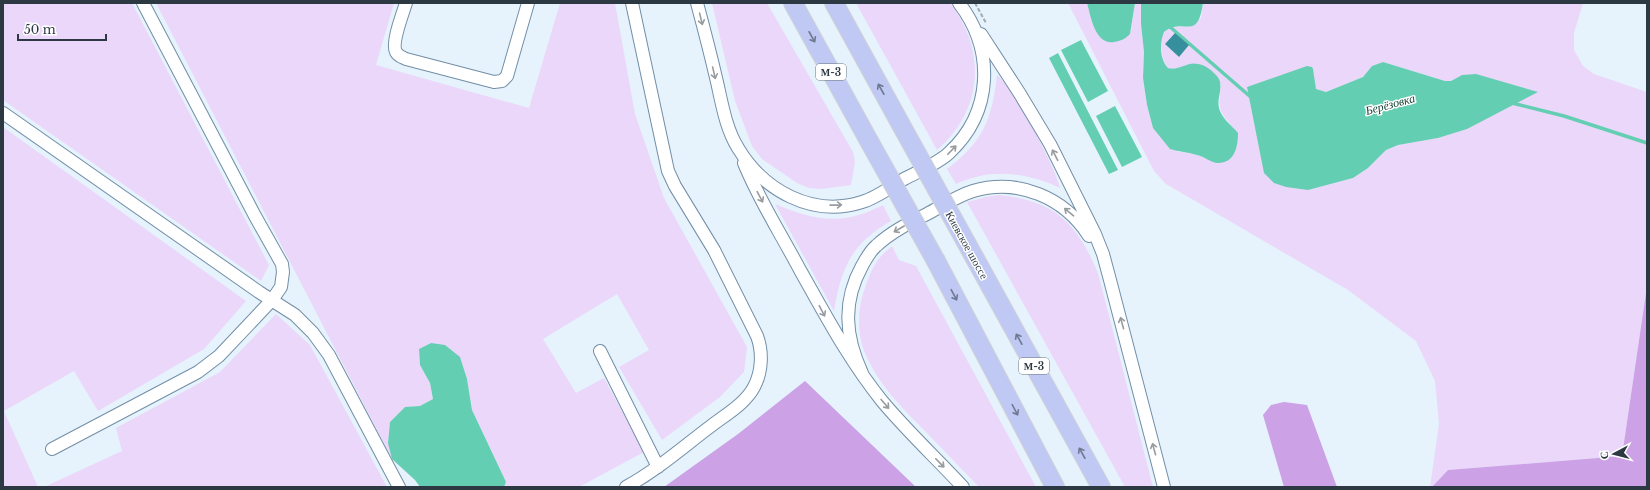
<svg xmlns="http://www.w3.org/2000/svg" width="1650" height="490" font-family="'Libre Baskerville',serif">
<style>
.green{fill:#ebd7f9;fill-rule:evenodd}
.forest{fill:#cca1e6}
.water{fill:#64ceb2}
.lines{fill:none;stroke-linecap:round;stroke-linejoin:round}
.stream{stroke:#64ceb2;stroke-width:3.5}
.building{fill:#358f9c}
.minor-casing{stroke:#728ea6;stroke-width:14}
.highway-casing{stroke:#d1d3d5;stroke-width:20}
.path{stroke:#9fabb5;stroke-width:2;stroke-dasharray:4 2;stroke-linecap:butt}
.minor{stroke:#fff;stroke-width:12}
.highway{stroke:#c0c8f4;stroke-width:18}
.highway-bridge-casing{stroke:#d1d3d5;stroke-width:20;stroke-linecap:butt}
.highway-bridge{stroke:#c0c8f4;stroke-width:18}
.oneway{stroke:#969ca0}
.oneway2{stroke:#6f7992}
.labels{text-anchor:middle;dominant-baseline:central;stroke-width:3;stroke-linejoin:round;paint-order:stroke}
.shield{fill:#fff;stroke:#6b747b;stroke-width:1}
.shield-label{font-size:10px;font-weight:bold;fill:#2c3842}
.street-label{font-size:11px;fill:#2c3842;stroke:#fff}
.water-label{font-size:12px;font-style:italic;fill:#154438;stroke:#fff}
</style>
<rect width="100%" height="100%" fill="#e6f3fd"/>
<path class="green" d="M3,3H132L269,265L261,281L3,100Z
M156,3H394L376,65L529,108L560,3H615L635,114L664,198L747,347L744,372L720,397L662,440L619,367L649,350L617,294L543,339L576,393L604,378L644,452L579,487H504L506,482L472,410L467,379L431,343L419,349L420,365L430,383L433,399L420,406L405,407L390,422L388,443L415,480L392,459Z
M712,3H767L853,152L855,162L851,185L822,189L809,188L797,183L762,159L752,146L735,101Z
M856,3H950C987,50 983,111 937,150Z
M1068,3H1087L1093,24L1130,34L1135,3H1141V24L1144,52L1143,78L1147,105L1153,128L1178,152C1193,152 1204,157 1217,163L1231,125C1216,109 1219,104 1221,84C1209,72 1202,59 1184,66C1178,68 1174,70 1168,68C1163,62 1162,55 1161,47C1159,25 1175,27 1192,26L1201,18L1203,3H1583L1574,33V50L1583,66L1594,74L1647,92V286L1622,456L1448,470L1432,487H1430L1439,424L1435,381L1416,341L1348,290L1166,184L1154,171ZM1175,33L1189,45L1179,57L1165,44ZM1383,62L1445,81H1451L1463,75L1467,129L1438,138L1398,145L1386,150L1368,168L1353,178L1308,190L1315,85L1316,89L1326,92L1363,77L1372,66Z
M997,75C1014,88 1055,166 1060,188C1027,172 990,168 956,184L947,169C983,142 992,119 997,75Z
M3,127L246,301L204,349L98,411L74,371L4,411L38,487H3Z
M998,195C1055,200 1077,223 1098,273L1153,487H1125L967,202L986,197Z
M775,204C815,221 843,226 883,205L891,221C852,243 841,268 834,311Z
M892,246L899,260L916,266L1036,487H979C962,469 944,451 926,432C902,408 875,381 863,348C857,330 858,306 865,288C872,268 875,260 892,246Z
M276,314L310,345L387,487H44L122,451L116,428L220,372Z"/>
<path class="forest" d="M1647,286V487H1432L1448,470L1622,456Z
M805,381L916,487H664L738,434Z
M1284,402L1307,405L1337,487H1284L1263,415L1271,405Z"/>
<path class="water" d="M1087,3H1135L1130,34C1125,39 1121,41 1114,42C1095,45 1091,17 1087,3Z
M1141,3H1203C1197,43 1185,16 1164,32C1159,44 1160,59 1168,68C1179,71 1188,61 1198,64C1205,65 1210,69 1214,73C1228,85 1214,97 1220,111C1223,119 1232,126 1238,133C1238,146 1235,163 1218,163C1211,163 1204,156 1197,155C1188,152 1179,152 1170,149L1153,128L1147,105L1143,78L1144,52L1141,24Z
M1081,40L1108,91L1088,102L1061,50Z
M1058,53L1118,170L1109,174L1049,58Z
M1383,62L1445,81H1451L1462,75L1476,74L1538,92L1467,129L1438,138L1398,145L1386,150L1368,168L1353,178L1308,190L1286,187L1274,183L1264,173L1247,87L1307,66L1312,67L1313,69L1316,89L1326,92L1363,77L1372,66Z
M1115,106L1142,157L1122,167L1096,116Z
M431,343L445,345L460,357L467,379L472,410L506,482L504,487H420L415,480L392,459L388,443L390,422L405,407L420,406L433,399L430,383L420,365L419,349Z"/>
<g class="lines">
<path class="stream" d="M1169,26L1253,99
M1512,103L1564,116L1647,143"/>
</g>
<path class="building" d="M1175,33L1189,45L1179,57L1165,44Z"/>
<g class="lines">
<g class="minor-casing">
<path id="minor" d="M406,3C403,13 391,43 396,52C398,56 402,57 406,59L494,82L502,81L507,76L528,3
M697,3C704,29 711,56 717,82C722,104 726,129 738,148C763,190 812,218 862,202C876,198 891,187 904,179C919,171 937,164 949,153C993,112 995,50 959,3
M981,34L1020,94L1050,144L1095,234L1103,254L1110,280L1164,487
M3,113L259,292L295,315L313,333L329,355L399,487
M744,163C759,200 781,234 800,270C826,316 849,360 882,401C907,431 936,458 963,487
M600,351L658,467
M862,373C845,337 842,302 862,266C866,259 870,251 876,246C891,232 909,223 927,214C942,206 957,196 973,191C1018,178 1064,197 1089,236
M52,449L198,372L219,356L272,300L281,287L283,272L282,264L255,216L143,3
M626,487C657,470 683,447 711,426C725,415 745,404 754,387C762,372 763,352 757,336L714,250L675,186L668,171L632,3"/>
</g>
<g class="highway-casing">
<path id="highway" d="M793,3L869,141
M834,3L900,123
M967,244L1101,487
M936,261L1055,487"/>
</g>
<path class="path" d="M975,3L986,23"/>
<use href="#minor" class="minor"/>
<use href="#highway" class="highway"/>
<g class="highway-bridge-casing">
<path id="highway-bridge" d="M900,123L967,244
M869,141L936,261"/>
</g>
<use href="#highway-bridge" class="highway-bridge"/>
</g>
<defs><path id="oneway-shaft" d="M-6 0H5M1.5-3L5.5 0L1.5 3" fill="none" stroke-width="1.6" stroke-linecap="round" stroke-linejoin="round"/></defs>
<g class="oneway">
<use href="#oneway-shaft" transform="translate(701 19) rotate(76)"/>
<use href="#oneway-shaft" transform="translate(714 73) rotate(77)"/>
<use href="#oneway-shaft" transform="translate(952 150) rotate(-46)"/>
<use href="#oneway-shaft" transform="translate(1055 155) rotate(-117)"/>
<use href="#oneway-shaft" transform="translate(760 197) rotate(62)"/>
<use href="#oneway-shaft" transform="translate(836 205) rotate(-1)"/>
<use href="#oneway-shaft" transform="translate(1069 212) rotate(-140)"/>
<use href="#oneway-shaft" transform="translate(899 229) rotate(150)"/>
<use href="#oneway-shaft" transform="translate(822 311) rotate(62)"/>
<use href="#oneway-shaft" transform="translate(1122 323) rotate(-105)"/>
<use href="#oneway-shaft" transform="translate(885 404) rotate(49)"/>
<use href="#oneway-shaft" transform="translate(1154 449) rotate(-105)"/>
<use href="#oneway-shaft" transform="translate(940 463) rotate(46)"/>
</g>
<g class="oneway2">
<use href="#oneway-shaft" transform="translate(812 37) rotate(61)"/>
<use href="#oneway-shaft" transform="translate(881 89) rotate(-119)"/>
<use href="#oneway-shaft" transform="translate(954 295) rotate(62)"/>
<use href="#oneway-shaft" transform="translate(1019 339) rotate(-119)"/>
<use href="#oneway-shaft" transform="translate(1015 410) rotate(62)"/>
<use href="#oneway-shaft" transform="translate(1082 453) rotate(-119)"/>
</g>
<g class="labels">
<g class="shield">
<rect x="816" y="64" width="30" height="16" rx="3"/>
<rect x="1019" y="358" width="30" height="16" rx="3"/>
</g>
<g class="shield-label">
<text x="831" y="72">М-3</text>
<text x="1034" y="366">М-3</text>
</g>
<g class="street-label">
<text transform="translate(967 245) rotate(61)">Киевское шоссе</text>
</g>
<g class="water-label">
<text transform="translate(1390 104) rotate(-15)">Берёзовка</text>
</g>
</g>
<rect width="1650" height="490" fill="none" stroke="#2c3842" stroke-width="8"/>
<g transform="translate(1614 454) rotate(263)" stroke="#ffffff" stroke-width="3" paint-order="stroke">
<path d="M0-3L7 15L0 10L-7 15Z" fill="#2c3842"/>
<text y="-6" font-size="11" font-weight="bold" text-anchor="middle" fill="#2c3842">С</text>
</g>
<path d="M18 34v6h88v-6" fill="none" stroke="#2c3842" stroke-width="2"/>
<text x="24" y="34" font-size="12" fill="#2c3842" stroke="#ffffff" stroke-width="3" paint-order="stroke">50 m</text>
</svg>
